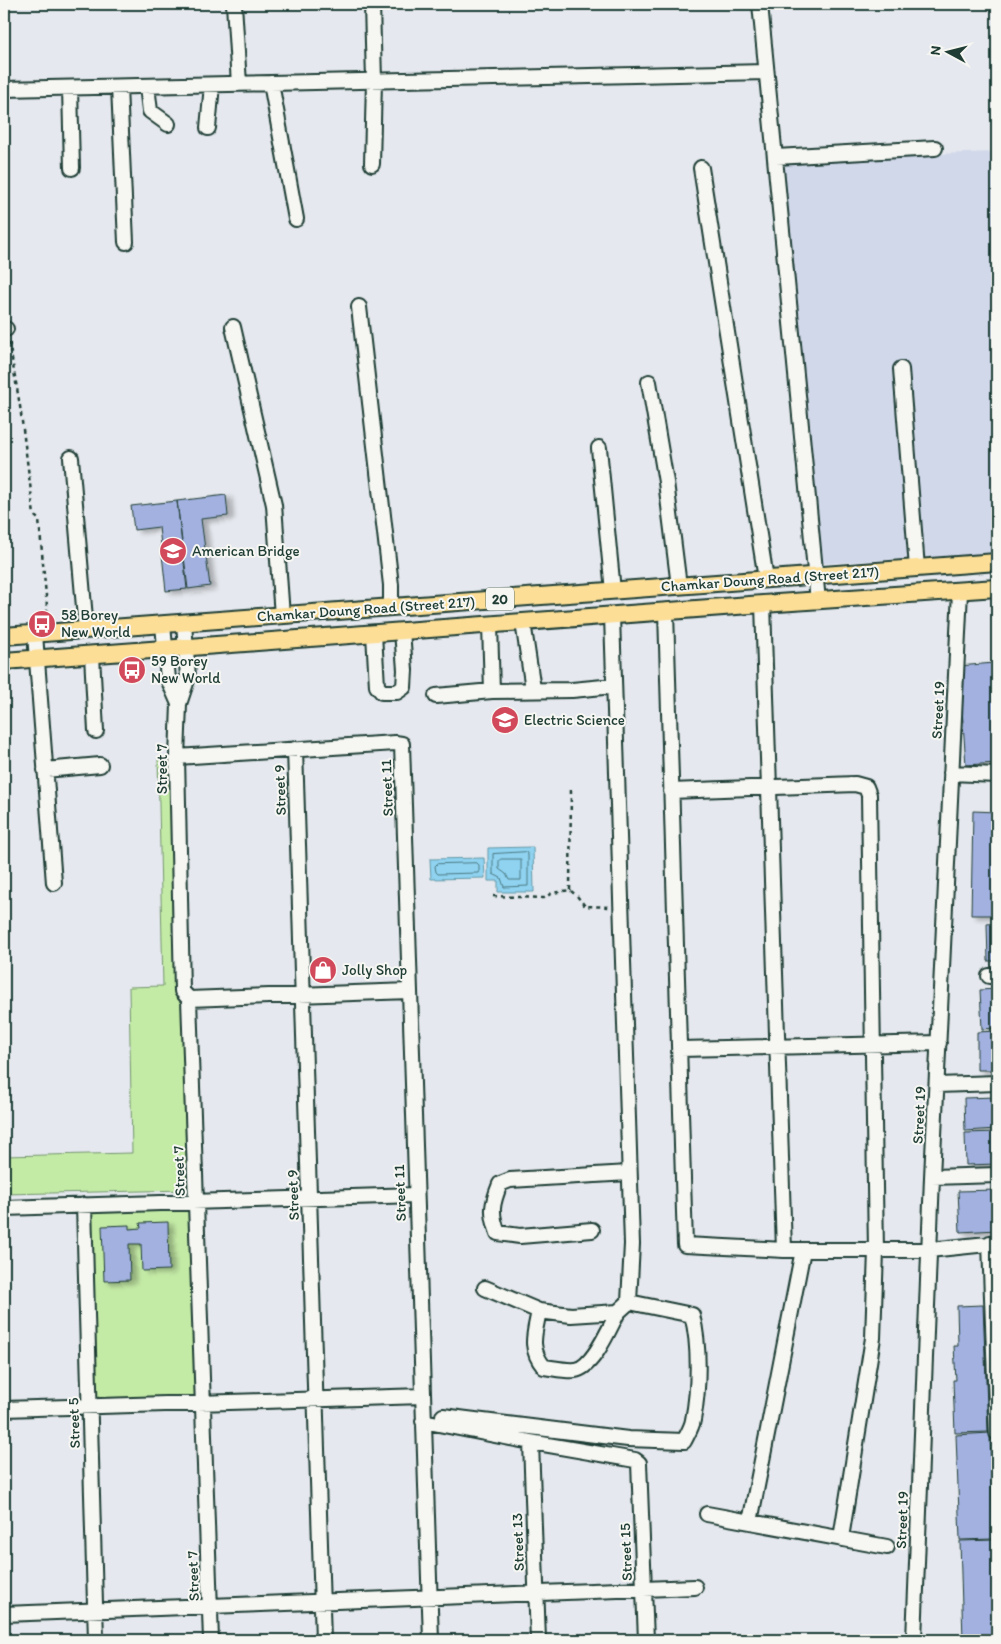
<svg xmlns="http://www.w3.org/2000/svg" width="1001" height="1644" font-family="Itim,sans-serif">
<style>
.built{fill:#d1d8ea}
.green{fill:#c4eba6;stroke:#72946d}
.water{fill:#8fd3f1;stroke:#6297a5}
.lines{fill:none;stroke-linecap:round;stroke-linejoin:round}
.shore{stroke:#4c7980;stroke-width:1}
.building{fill:#a2b1e0;stroke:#1f3d34;filter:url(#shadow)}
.minor-casing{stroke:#1f3d34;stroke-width:18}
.major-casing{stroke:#1f3d34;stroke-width:20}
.path{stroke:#1f3d34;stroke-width:2.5;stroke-dasharray:4 4;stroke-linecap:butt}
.minor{stroke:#f6f6f2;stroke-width:14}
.major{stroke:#fcde96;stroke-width:16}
.labels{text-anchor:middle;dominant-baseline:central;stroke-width:4;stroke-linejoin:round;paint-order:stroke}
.shield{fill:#f6f6f2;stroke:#60746d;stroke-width:1}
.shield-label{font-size:14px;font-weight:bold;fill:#1f3d34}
.poi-label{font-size:15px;fill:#1f3d34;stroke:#f6f6f2;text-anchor:start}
.street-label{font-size:15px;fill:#1f3d34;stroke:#f6f6f2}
</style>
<defs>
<filter id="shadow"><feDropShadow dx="5.5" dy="3" stdDeviation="2.5" flood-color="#0004"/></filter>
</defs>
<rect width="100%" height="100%" fill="#e5e8ee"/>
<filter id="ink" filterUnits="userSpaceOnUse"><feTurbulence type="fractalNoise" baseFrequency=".02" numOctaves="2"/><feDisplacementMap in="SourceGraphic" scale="10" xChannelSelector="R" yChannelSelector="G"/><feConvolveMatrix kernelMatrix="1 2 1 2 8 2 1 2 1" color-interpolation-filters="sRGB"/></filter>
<g filter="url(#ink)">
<path class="built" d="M997,152V553L817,564L783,159Z"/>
<path class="green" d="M177,757L187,1190L4,1194V1156L132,1153L129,987L163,986L158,758Z
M191,1207L196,1398H93L89,1209Z"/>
<path class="water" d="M533,847L534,892H498V881H488V848Z
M484,858L485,878L431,879L430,859Z"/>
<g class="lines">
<path class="shore" d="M526,852L528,855V886L504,887L501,878L493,874V854Z
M501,859H521V880H509L506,874L499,869V861Z
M477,863L479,865V871L478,873L438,874L436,872L435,866L437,864Z"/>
</g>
<path class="building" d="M226,495L228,516L201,519L210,586L188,589L177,501Z
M177,501L187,589L166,591L159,527L134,530L131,506Z
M994,663L997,715V763L966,765L959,666Z
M973,811L997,812V915H971Z
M997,923V961H988L987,924Z
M997,989V1028L982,1029L980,990Z
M997,1031V1070H977V1032Z
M997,1097V1129L965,1131L964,1098Z
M997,1132V1164L966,1165L965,1133Z
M997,1190V1230L960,1232L958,1191Z
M168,1222L169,1270L142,1271L141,1244H129L130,1280L104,1281L102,1226L129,1225V1229L141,1228L140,1223Z
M983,1305L988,1432L955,1433L953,1380H956L954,1346H958L957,1306Z
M990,1433L993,1539L960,1540L956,1435Z
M994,1540L997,1640H963L960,1541Z"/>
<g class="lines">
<g class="minor-casing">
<path id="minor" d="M234,4L239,84
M372,4L374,81L372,164
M760,4L818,601
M271,83L296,219
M147,86L150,111L168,124
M119,87L126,242
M70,88L72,168
M4,89L766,72
M208,128L212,85
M776,157L935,148
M701,168L766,579
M359,307L391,585V607
M233,327L274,505L282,616
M4,329H6
M901,369L917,568
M649,382L666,482L679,586
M599,448L613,591
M71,458L86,630
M763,604L784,1250
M666,612L685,1245L784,1250H929L997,1243
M523,622L533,689
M184,623L188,677L179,704L177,757L182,991L189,999L211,1640
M163,625L168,679L179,704
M35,634L54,883
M374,634L377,686L382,692H397L404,687L405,670L402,631
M92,655L96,731
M492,691L572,690L614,686
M436,696L492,691L490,625
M295,749L323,1640
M177,757L395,743L402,744L431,1640
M45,770L100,765
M951,773L997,775
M671,791L855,784L866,787L869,795L876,1251L873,1338L841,1538
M989,976H997
M189,999L410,991
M680,1049L939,1043
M937,1085L997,1083
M932,1177L997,1175
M84,1205L96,1640
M4,1208L416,1195
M592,1230L520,1236L498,1233C490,1212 492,1204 500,1184L510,1180L629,1173
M990,1243L997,1433
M485,1288L539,1311L571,1315L618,1312L629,1302L632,1244L612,616
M539,1311C535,1333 528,1348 544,1367C553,1368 565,1371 575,1370C593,1368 610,1327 618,1312
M4,1409L423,1396
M443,1416L628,1439L684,1441C687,1435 692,1427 693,1420C699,1389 700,1345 692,1315L629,1302
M423,1421L531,1442L635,1460L639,1463L646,1640
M531,1442L538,1640
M707,1514L887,1547
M750,1522L803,1250
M4,1614L695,1587
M914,1640L932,1177L960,591"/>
</g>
<g class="major-casing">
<path id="major" d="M4,636L997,562
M4,661L763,604L997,588"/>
</g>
<path class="path" d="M4,301L5,317
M9,342L20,406L34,515L39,520L48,617
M570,890L571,788
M493,896L544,898L552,893L570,890L577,896L585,906L610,907"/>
<use href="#minor" class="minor"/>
<use href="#major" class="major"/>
</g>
</g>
<defs>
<g id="school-disc" transform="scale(1.4375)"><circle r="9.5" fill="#d1495b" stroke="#f6f6f2"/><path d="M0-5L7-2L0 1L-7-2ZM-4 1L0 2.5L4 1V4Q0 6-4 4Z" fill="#fff"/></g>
<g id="bus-disc" transform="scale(1.4375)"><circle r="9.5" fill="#d1495b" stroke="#f6f6f2"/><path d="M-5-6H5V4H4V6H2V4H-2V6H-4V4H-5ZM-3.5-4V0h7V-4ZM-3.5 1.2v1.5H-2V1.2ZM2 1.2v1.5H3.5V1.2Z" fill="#fff"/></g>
<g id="shop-disc" transform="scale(1.4375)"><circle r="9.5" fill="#d1495b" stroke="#f6f6f2"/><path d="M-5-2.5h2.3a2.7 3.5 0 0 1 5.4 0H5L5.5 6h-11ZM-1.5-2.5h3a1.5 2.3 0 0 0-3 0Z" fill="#fff"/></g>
</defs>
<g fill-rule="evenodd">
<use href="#school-disc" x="173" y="551"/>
<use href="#bus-disc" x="42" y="624"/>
<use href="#bus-disc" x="132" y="670"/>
<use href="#school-disc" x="505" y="720"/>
<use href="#shop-disc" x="323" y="970"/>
</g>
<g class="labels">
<rect class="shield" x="486" y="587.5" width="28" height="23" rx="4"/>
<g class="shield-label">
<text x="500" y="599">20</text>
</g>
<g class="poi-label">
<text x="192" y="551">American Bridge</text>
<text x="61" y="615">58 Borey<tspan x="61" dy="17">New World</tspan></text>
<text x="151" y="661">59 Borey<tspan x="151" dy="17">New World</tspan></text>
<text x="524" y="720">Electric Science</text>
<text x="342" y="970">Jolly Shop</text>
</g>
<g class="street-label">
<text transform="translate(770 579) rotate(-4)">Chamkar Doung Road (Street 217)</text>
<text transform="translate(366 609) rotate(-4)">Chamkar Doung Road (Street 217)</text>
<text transform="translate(938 710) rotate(-87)">Street 19</text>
<text transform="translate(162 769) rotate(-90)">Street 7</text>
<text transform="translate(387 788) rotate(-92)">Street 11</text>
<text transform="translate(280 790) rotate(-92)">Street 9</text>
<text transform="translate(919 1115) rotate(-87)">Street 19</text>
<text transform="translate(179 1171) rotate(-92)">Street 7</text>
<text transform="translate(400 1193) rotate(-92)">Street 11</text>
<text transform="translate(293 1195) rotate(-92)">Street 9</text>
<text transform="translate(74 1423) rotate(-92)">Street 5</text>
<text transform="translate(902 1520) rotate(-88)">Street 19</text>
<text transform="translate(518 1542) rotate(-92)">Street 13</text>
<text transform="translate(626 1552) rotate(-92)">Street 15</text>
<text transform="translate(193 1576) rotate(-92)">Street 7</text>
</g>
</g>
<rect width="1001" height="1644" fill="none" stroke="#f6f6f2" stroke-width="20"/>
<rect x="10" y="10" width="981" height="1624" fill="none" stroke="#1f3d34" stroke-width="2" filter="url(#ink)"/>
<g transform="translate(948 52) rotate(277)" stroke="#f6f6f2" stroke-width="4" paint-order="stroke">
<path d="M0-4L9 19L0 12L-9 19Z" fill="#1f3d34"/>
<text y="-8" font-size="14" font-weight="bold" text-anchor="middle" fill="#1f3d34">N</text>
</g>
</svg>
